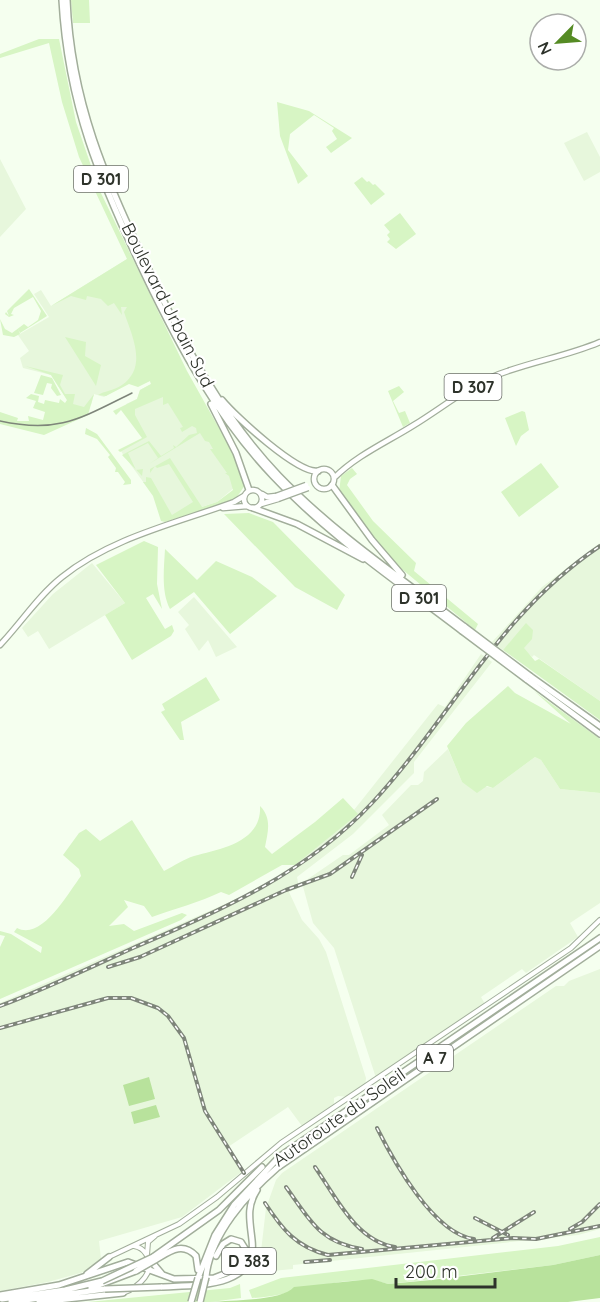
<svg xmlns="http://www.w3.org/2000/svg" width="600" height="1302" font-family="Quicksand,sans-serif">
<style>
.built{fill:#e7f7dc}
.green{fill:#d7f5c4}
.water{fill:#b8e29c}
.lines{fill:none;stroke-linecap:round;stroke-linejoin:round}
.secondary-casing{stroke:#a2ae9b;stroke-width:6}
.primary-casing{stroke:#a2ae9b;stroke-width:7}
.highway-casing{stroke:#a2ae9b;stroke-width:8}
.secondary{stroke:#fff;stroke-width:4}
.primary{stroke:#fff;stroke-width:4.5}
.highway{stroke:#fff;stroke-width:5}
.tram{stroke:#7e857a;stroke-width:1.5}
.rail-casing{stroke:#7e857a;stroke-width:4}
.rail{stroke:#fff;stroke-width:1.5;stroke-dasharray:4.5;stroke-linecap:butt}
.primary-bridge-casing{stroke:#a2ae9b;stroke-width:7;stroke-linecap:butt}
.highway-bridge-casing{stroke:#a2ae9b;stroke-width:8;stroke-linecap:butt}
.primary-bridge{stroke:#fff;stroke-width:4.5}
.highway-bridge{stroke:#fff;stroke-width:5}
.labels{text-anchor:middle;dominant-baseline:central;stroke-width:4.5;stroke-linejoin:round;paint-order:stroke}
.shield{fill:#fff;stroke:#6c706a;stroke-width:1.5}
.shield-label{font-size:16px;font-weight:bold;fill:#2d322a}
.street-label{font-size:18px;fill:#2d322a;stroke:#fff}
</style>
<rect width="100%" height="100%" fill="#f5ffef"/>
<path class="built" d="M587,132L600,157V172L584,181L564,143Z
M0,159L26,209L0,237Z
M127,259L170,357L104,397L94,394L91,405L76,414L51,375L23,368L20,358L29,351L18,335L49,317L34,294L41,290L51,306Z
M157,375L200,418L235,487L217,502L171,517L148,481L144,483L120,450L146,437L126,404L137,399L140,390L151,384L150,381L137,385Z
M600,543V701L534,655L532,657L512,640L503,650L492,642L542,587Z
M92,563L125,603L49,649L38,631L28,637L22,628L53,594Z
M194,597L237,647L216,657L208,640L199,651L185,629L189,625L178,612Z
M481,654L492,662L414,762V773L353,834L297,877L299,888L289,892L302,920L319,939L326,952L366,1078L365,1086L349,1097L338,1096L334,1098V1104L302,1126L288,1107L228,1147L244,1170L182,1217L99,1241L101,1259L84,1272L48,1282L0,1291V1003L248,894L291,869L354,810L438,704L445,707Z
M448,749L462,782L493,788L535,757L541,760L560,789L600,793V903L570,923L578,937L526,973L522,969L481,997L485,1004L376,1078L334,948L313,923L302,883L343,855H349L389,825L382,815L411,785H418L423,781L424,772Z
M600,969V1229L578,1235L293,1265V1269L261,1272L260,1260L266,1208L276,1180L282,1173L556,986H564L569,981Z"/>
<path class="green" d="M71,0H89L90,23H73Z
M39,39H59L76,122L99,189L187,371L234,455L245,485L235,500L165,522L161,521L153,496L143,482H146V477L151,478L172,515L193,502L169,464L157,468L155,466L150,473V469L170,458L202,507L217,502L233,490L229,476L225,473H227L210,449H213L209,442L205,441L200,433L149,464L158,458L148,443L128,453L136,470L143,469L142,476L122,455L149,441L161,456L174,448L173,445L176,447L189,435L197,433L196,428L192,426L182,432L180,428L183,427L168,403L163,405V397L135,409V415L147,437L120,452L118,450L142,438L121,410L116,415L113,411L137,399L140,390L151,384L150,381L138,387L129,384L106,396L98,395C104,391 113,391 122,385C148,367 132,336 124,312L127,307H121L122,315L114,303L108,306L101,299L87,296L86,300L71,296L51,306L127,259L79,157L62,102L49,43L0,58V54Z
M277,102L309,111L352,138L331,153L326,147L337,139L332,131L334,128L314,115L290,134L288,150L308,176L298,184L280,136Z
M362,177L367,182L369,181L373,185L375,184L385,194L371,205L354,183Z
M400,213L416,234L396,249L387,242L390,239L387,235L390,232L384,225Z
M29,289L47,316L20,333L18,329L20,334L14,337L3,335L0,319L5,329L12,333L24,324L28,327L38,320L41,311L33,297L14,308L11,314L14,315L9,317L5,314L6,312L9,316L7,311Z
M65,337L86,342L85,356L101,365L96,386Z
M25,366L63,375L60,385L65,394H75L73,404L84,407L94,394L88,415L44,435L0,424V412L18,418L17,421H29L28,416L43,420L45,412L33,408L36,401L26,398L31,394L39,396L38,402L44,404L45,400L59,403L60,399L65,403L67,400L51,375Z
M41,375L52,378L61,395L57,396L51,388L52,384L47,383L43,395L34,393Z
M399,386L404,392L393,401L399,413L405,411L410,423L403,427L388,391Z
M522,411L525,412L529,430L521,436L516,446L505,418Z
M86,428L97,434L131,480V484L123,485L125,482L118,472H115L116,468L108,457L110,455L97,439L85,434Z
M541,463L559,487L519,517L501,492Z
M352,468L357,474L350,479L347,485L373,521L416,563L414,571L478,624L475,630L391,560L339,492L341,476Z
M249,513L273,522L345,595L337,610L295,587L224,514Z
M144,541L158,547L157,584L162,609L153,594L146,598L165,629L172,625L174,631L171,636L132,660L105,615L125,603L96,565Z
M165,549L197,580L216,561L252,577L277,596L230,634L194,592L170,609C161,592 164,569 165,549Z
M526,623L533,630L532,639L524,648L535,661L539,659L600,701V720L503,650Z
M206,677L220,700L181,722L184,740H180L161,712L165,710L162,704Z
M508,686L515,693L571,724L534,691L600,739V793L560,789L541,760L535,757L493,788L487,786L477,793L462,782L447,746L466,723Z
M343,798L358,814L295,865H282L229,895L221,892C198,903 177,908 152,917L144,906L124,900L128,907L109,926L124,924L134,931L182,913L187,915L181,920L0,999V947L5,936L0,935V931L11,934L41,953L42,947L14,932L17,928C42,941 68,893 81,876L79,869L63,855L79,833L86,829L100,841L132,820L164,871C174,866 184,859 194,856C221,849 262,842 260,806C272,818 268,832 265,847L272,854L315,822Z
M600,1237V1255L553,1265L388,1284C348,1271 294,1297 252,1298L249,1290L281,1278L558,1246Z
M240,1284L241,1298L211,1302H88L230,1288Z"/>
<path class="water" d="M149,1077L155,1099L129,1106L123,1085Z
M156,1105L160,1117L134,1124L131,1112Z
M600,1255V1298L568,1302H211C231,1300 282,1301 294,1287L372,1279L388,1284L431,1280L553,1265Z"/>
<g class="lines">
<g class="secondary-casing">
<path id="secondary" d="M147,1255L148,1242L155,1236
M109,1257L179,1224L217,1197L281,1143L571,948L600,920
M123,1293C139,1287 157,1271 146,1254C143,1249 140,1247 134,1246"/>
</g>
<g class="primary-casing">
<path id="primary" d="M314 479a10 10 0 1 1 20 0a10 10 0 1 1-20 0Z
M334,478C357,455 387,442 414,425C445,406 473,382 508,371C539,360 570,355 600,342
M244 499a9 9 0 1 1 18 0a9 9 0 1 1-18 0Z
M262,494L267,497L276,496
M261,504L278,499
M223,508L247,506
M0,645C21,623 38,596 62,577C110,538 177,523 234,502L244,496"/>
</g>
<g class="highway-casing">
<path id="highway" d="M62,0C68,106 100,180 145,275C180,348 217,417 273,476C329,536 398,582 462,631
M67,0C71,101 106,181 149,270C184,345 222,416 279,476C334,533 402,579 465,627
M222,400C236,417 298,474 318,471
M211,404L236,453L249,490
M332,485L372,540L402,575
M253,508L297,524L363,559
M530,676L600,726
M526,679L600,734
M153,1257L219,1210L262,1167
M155,1260C169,1252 182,1241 196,1256L198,1270
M151,1261L162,1274
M87,1274L109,1257
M206,1277C210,1235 247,1194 277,1168L600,946
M198,1278L215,1235L234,1205L280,1156L600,938
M161,1287C194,1285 258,1289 252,1240C250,1221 246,1207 257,1190
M91,1288L136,1271
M0,1295L59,1285L128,1262L174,1279L214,1278L237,1269L244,1260L246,1250L241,1242L231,1239L223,1244L216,1256
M2,1299L65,1290L102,1281
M11,1302L105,1289
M39,1302L123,1293"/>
</g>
<use href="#secondary" class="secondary"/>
<use href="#primary" class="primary"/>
<use href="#highway" class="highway"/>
<path class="tram" d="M0,421C59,434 81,418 132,393"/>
<g class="rail-casing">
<path id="rail" d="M352,877L362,855
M108,967L140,957L286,890L330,874L437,799
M0,1006C45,989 89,968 133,948C221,910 306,874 372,803C453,716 497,615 600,546
M0,1028L108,998H131L158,1008L168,1016L184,1038L205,1111L244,1173
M377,1128C394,1162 434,1234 474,1239
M315,1167C336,1197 356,1241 395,1247
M286,1187C310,1220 319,1242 362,1249
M265,1203C282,1229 296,1247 328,1255L513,1238L536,1239L600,1226
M475,1218L508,1235
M570,1229L582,1222L600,1204
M493,1238L534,1212
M305,1262L330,1260"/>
</g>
<use href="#rail" class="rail"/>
<g class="primary-bridge-casing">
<path id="primary-bridge" d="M276,496L306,485
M278,499L308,488"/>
</g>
<g class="highway-bridge-casing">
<path id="highway-bridge" d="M465,627L530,676
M462,631L526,679
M136,1271L155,1260
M102,1281L153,1257
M105,1289L161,1287
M191,1302L198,1278
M200,1302L206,1277"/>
</g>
<use href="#primary-bridge" class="primary-bridge"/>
<use href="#highway-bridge" class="highway-bridge"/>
</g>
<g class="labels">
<g class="shield">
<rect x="74" y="166" width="54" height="26" rx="4.5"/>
<rect x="444.5" y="374" width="57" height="26" rx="4.5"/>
<rect x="392" y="585" width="54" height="26" rx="4.5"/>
<rect x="417" y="1045" width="36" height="26" rx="4.5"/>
<rect x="222" y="1248" width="54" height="26" rx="4.5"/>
</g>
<g class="shield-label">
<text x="101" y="179">D 301</text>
<text x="473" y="387">D 307</text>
<text x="419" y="598">D 301</text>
<text x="435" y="1058">A 7</text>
<text x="249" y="1261">D 383</text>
</g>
<g class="street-label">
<text transform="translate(168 305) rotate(63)">Boulevard Urbain Sud</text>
<text transform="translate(339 1117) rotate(-35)">Autoroute du Soleil</text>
</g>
</g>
<g transform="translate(558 42) rotate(245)"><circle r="28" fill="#ffffff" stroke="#abadaa" stroke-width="1.5"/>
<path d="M0-4.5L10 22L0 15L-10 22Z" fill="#558b24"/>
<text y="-9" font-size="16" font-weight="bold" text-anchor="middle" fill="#2d322a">N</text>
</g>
<path d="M396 1278v9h99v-9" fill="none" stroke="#2d322a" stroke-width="3"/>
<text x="405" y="1278" font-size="18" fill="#2d322a" stroke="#ffffff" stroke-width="4.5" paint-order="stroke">200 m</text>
</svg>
